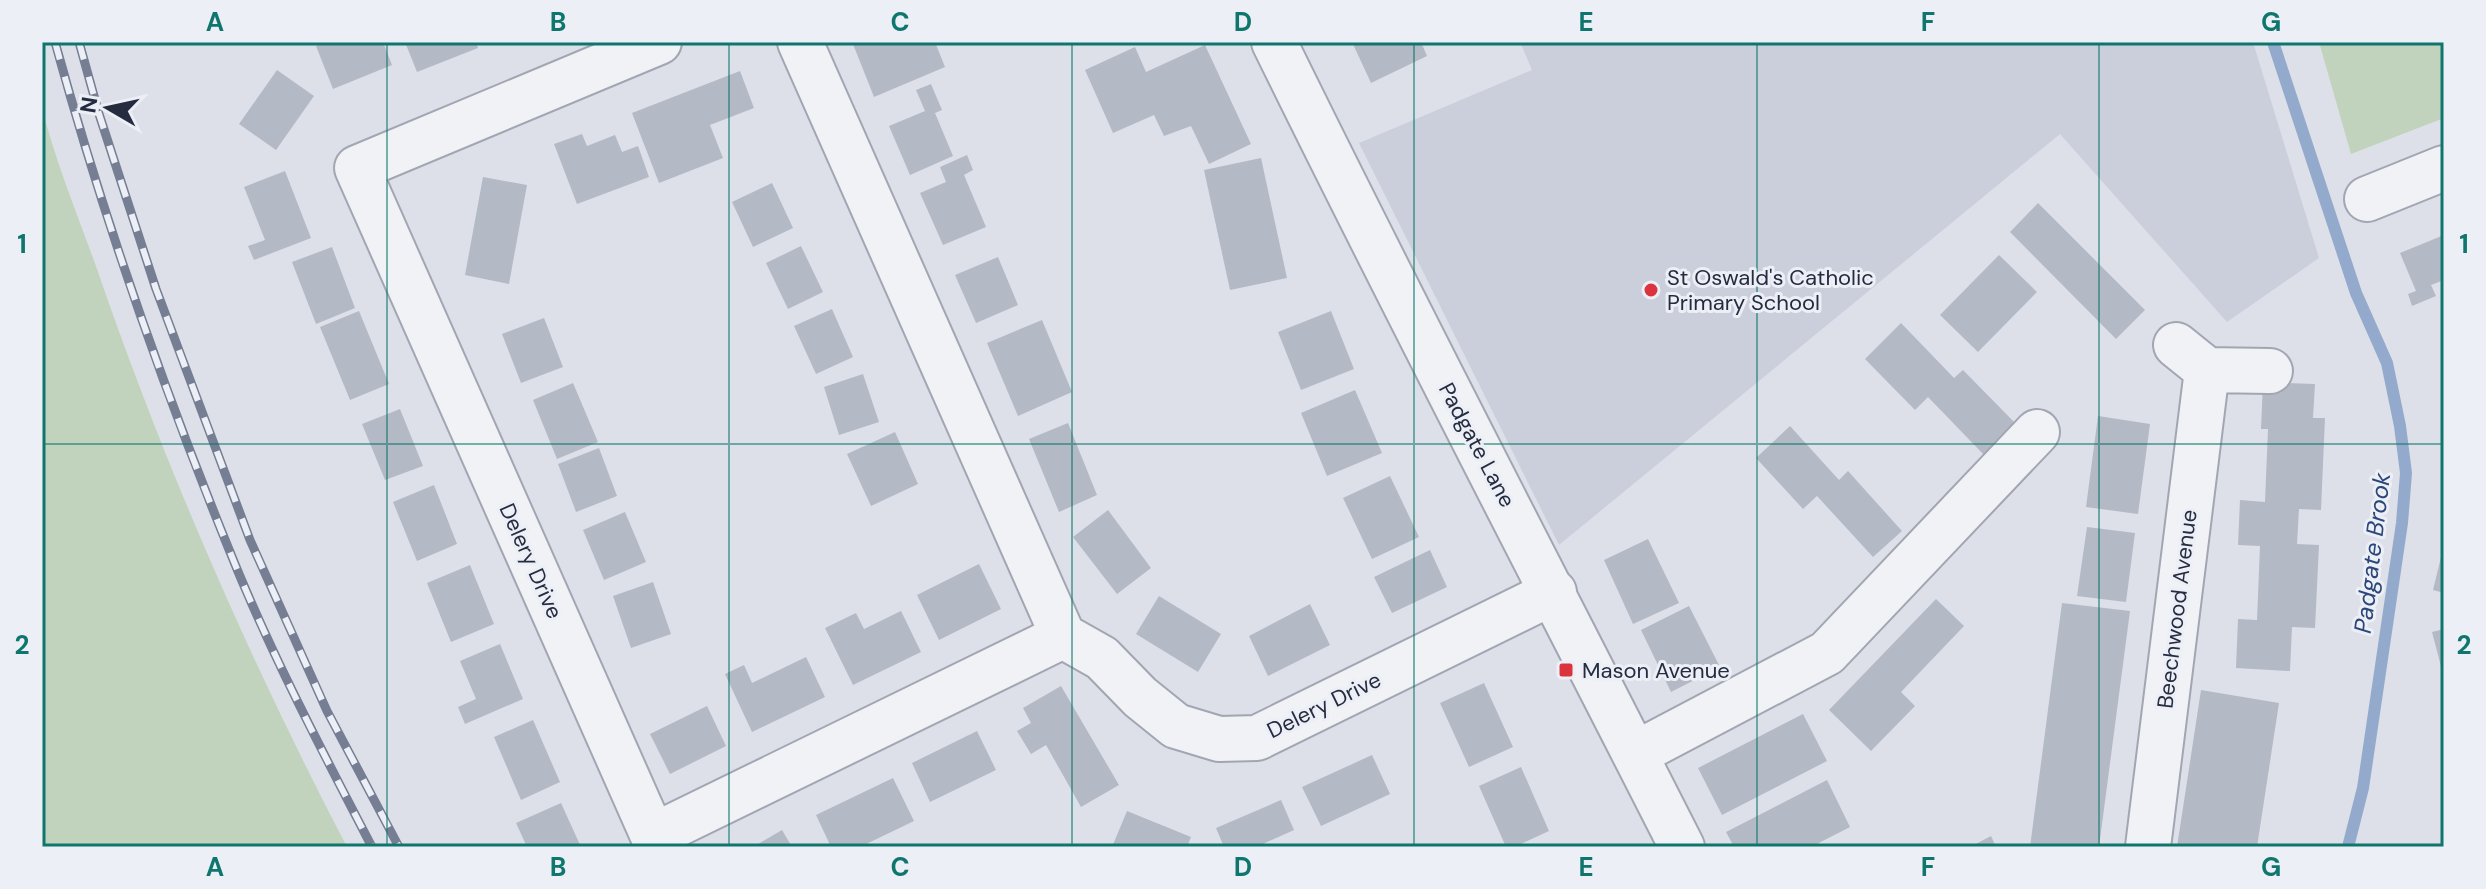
<svg xmlns="http://www.w3.org/2000/svg" width="2486" height="889" font-family="'DM Sans',sans-serif">
<style>
.built{fill:#cbcfdb}
.green{fill:#c1d3bd}
.lines{fill:none;stroke-linecap:round;stroke-linejoin:round}
.stream{stroke:#94aacc;stroke-width:12}
.building{fill:#b4b9c6}
.minor-casing{stroke:#a2a6b2;stroke-width:48}
.tertiary-casing{stroke:#a2a6b2;stroke-width:48}
.minor{stroke:#f0f2f6;stroke-width:44}
.tertiary{stroke:#f0f2f6;stroke-width:44}
.rail-casing{stroke:#757e93;stroke-width:9}
.rail{stroke:#eceff6;stroke-width:6;stroke-dasharray:18;stroke-linecap:butt}
.grid{fill:none;stroke:#0f766e;stroke-width:2;stroke-opacity:0.55}
.poi-dot{fill:#db343e;stroke:#eceff6;stroke-width:3}
.labels{text-anchor:middle;dominant-baseline:central;stroke-width:6;stroke-linejoin:round;paint-order:stroke}
.poi-label{font-size:22px;fill:#252c40;stroke:#eceff6;text-anchor:start}
.street-label{font-size:22px;fill:#252c40;stroke:#eceff6}
.water-label{font-size:24px;font-style:italic;fill:#2b4678;stroke:#eceff6}
.neatline{fill:none;stroke:#0f766e;stroke-width:3}
.grid-label{font-size:26px;text-anchor:middle;font-weight:bold;fill:#0f766e}
</style>
<rect width="100%" height="100%" fill="#dde0e8"/>
<path class="built" d="M1520,42H2253L2319,258L2227,322L2060,134L1559,545L1359,143L1532,70Z"/>
<path class="green" d="M2319,42H2444V118L2351,154Z
M42,108C56,163 78,216 97,269C165,467 250,661 347,847H42Z"/>
<g class="lines">
<path class="stream" d="M2273,42L2356,293L2387,363L2400,426L2406,473L2402,523L2363,788L2348,847"/>
</g>
<path class="building" d="M326,42H383L392,65L333,89L316,46Z
M405,42H476L478,48L417,72Z
M858,42H935L945,67L874,97L853,44Z
M1352,42H1421L1427,56L1371,83Z
M1205,45L1251,144L1209,164L1191,126L1164,136L1154,115L1113,133L1085,70L1135,47L1146,72Z
M277,70L314,96L276,150L239,124Z
M740,71L754,108L710,125L723,158L659,183L632,113Z
M931,84L942,110L935,113L953,156L910,175L889,126L925,111L916,90Z
M582,134L587,146L615,135L622,152L638,146L649,177L577,204L554,144Z
M967,155L973,170L964,175L986,227L943,245L920,193L946,182L940,167Z
M1261,158L1287,278L1230,290L1204,170Z
M285,171L311,238L254,260L248,246L265,240L244,187Z
M483,177L527,185L509,284L465,275Z
M772,183L793,228L753,247L732,202Z
M2038,203L2145,310L2116,339L2010,232Z
M2444,235V280L2431,285L2436,296L2412,306L2408,294L2416,291L2400,253Z
M801,246L823,292L788,309L766,263Z
M332,247L355,308L316,324L292,262Z
M1999,255L2037,292L1978,352L1940,315Z
M998,257L1018,305L976,323L955,275Z
M832,309L853,357L816,374L794,326Z
M359,311L389,384L350,400L320,327Z
M1331,311L1354,369L1301,390L1278,332Z
M544,318L563,367L521,383L502,334Z
M1042,320L1072,392L1018,416L987,343Z
M1901,323L1954,378L1963,370L2017,425L1985,456L1928,397L1915,410L1865,359Z
M863,374L879,422L839,435L824,387Z
M2263,382L2315,384L2313,418H2325L2321,510L2299,509L2297,544L2319,545L2315,628L2292,627L2290,671L2236,668L2238,619L2257,620L2260,546L2238,545L2240,500L2265,502L2268,429H2261Z
M573,383L598,442L557,459L533,400Z
M1355,390L1382,453L1327,476L1301,413Z
M400,409L423,466L385,480L362,424Z
M2098,416L2150,424L2138,514L2086,507Z
M1068,423L1097,495L1059,512L1029,439Z
M1790,426L1839,480L1848,471L1902,531L1873,557L1817,496L1803,509L1756,458Z
M895,432L918,484L871,506L847,454Z
M599,448L617,496L576,512L558,464Z
M1390,476L1419,537L1372,559L1343,498Z
M434,485L457,544L417,561L393,502Z
M1108,510L1151,568L1117,594L1073,537Z
M625,512L646,562L604,580L583,530Z
M2087,527L2135,533L2126,602L2077,596Z
M1648,539L1679,603L1633,624L1604,560Z
M2443,549H2444V593L2433,590Z
M1430,550L1447,587L1392,613L1374,577Z
M979,564L1001,609L939,640L917,595Z
M470,565L494,624L451,642L427,583Z
M653,582L671,634L631,648L613,596Z
M1159,596L1221,634L1198,672L1136,634Z
M1936,599L1964,626L1901,692L1915,706L1871,751L1829,710Z
M2062,603L2130,611L2099,847H2030Z
M1310,604L1330,645L1268,676L1249,636Z
M1689,606L1720,667L1671,692L1641,630Z
M901,611L921,652L853,685L825,628L856,613L864,629Z
M2444,629V674H2443L2432,632Z
M500,644L523,699L465,724L458,707L476,699L460,661Z
M806,657L825,697L752,732L725,674L744,665L752,683Z
M1484,683L1513,747L1469,767L1440,703Z
M1061,686L1119,785L1081,807L1046,745L1031,754L1017,731L1031,723L1023,708Z
M2201,690L2279,703L2257,847H2177Z
M707,706L726,746L670,774L650,734Z
M1803,714L1827,761L1722,815L1698,768Z
M533,720L560,782L521,800L494,737Z
M977,731L996,770L930,802L912,763Z
M1372,755L1390,794L1321,826L1302,787Z
M1521,767L1549,831L1514,847H1506L1479,786Z
M893,778L914,821L860,847H831L816,815Z
M1827,780L1850,827L1811,847H1734L1726,832Z
M1281,800L1294,830L1256,847H1224L1216,828Z
M561,803L581,847H527L516,823Z
M1127,811L1191,837L1187,847H1112Z
M782,830L792,847H753Z
M1991,836L1996,847H1970Z"/>
<g class="lines">
<g class="minor-casing">
<path id="minor" d="M659,42L357,168L653,836L1063,636
M800,42L1063,636L1102,658L1140,697L1176,726L1219,739L1257,738L1554,592
M2367,199L2444,168
M2176,345L2207,370L2270,371
M1635,754L1827,653L2037,432
M2148,847L2207,370"/>
</g>
<g class="tertiary-casing">
<path id="tertiary" d="M1274,42C1406,312 1546,579 1682,847"/>
</g>
<use href="#minor" class="minor"/>
<use href="#tertiary" class="tertiary"/>
<g class="rail-casing">
<path id="rail" d="M55,42C102,213 161,382 228,547C269,650 321,749 372,847
M79,42L99,114L156,289L250,540L327,711L399,847"/>
</g>
<use href="#rail" class="rail"/>
</g>
<path class="grid" d="M387,42V847M729,42V847M1072,42V847M1414,42V847M1757,42V847M2099,42V847M42,444H2444"/>
<g class="poi-dot">
<circle cx="1651" cy="290" r="8"/>
<rect x="1558" y="662" width="16" height="16" rx="4"/>
</g>
<g class="labels">
<g class="poi-label">
<text x="1667" y="277">St Oswald's Catholic<tspan x="1667" dy="25">Primary School</tspan></text>
<text x="1582" y="670">Mason Avenue</text>
</g>
<g class="street-label">
<text transform="translate(1477 445) rotate(62)">Padgate Lane</text>
<text transform="translate(531 561) rotate(66)">Delery Drive</text>
<text transform="translate(2177 609) rotate(-83)">Beechwood Avenue</text>
<text transform="translate(1324 705) rotate(-26)">Delery Drive</text>
</g>
<g class="water-label">
<text transform="translate(2372 553) rotate(-83)">Padgate Brook</text>
</g>
</g>
<rect width="2486" height="889" fill="none" stroke="#eceff6" stroke-width="88"/>
<g transform="translate(108 108) rotate(279)" stroke="#eceff6" stroke-width="6" paint-order="stroke">
<path d="M0-6L14 30L0 20L-14 30Z" fill="#252c40"/>
<text y="-12" font-size="22" font-weight="bold" text-anchor="middle" fill="#252c40">N</text>
</g>
<rect x="44" y="44" width="2398" height="801" class="neatline"/>
<g class="grid-label">
<text x="215" y="31">A</text>
<text x="558" y="31">B</text>
<text x="900" y="31">C</text>
<text x="1243" y="31">D</text>
<text x="1586" y="31">E</text>
<text x="1928" y="31">F</text>
<text x="2271" y="31">G</text>
<text x="22" y="253">1</text>
<text x="2464" y="253">1</text>
<text x="22" y="654">2</text>
<text x="2464" y="654">2</text>
<text x="215" y="876">A</text>
<text x="558" y="876">B</text>
<text x="900" y="876">C</text>
<text x="1243" y="876">D</text>
<text x="1586" y="876">E</text>
<text x="1928" y="876">F</text>
<text x="2271" y="876">G</text>
</g>
</svg>
